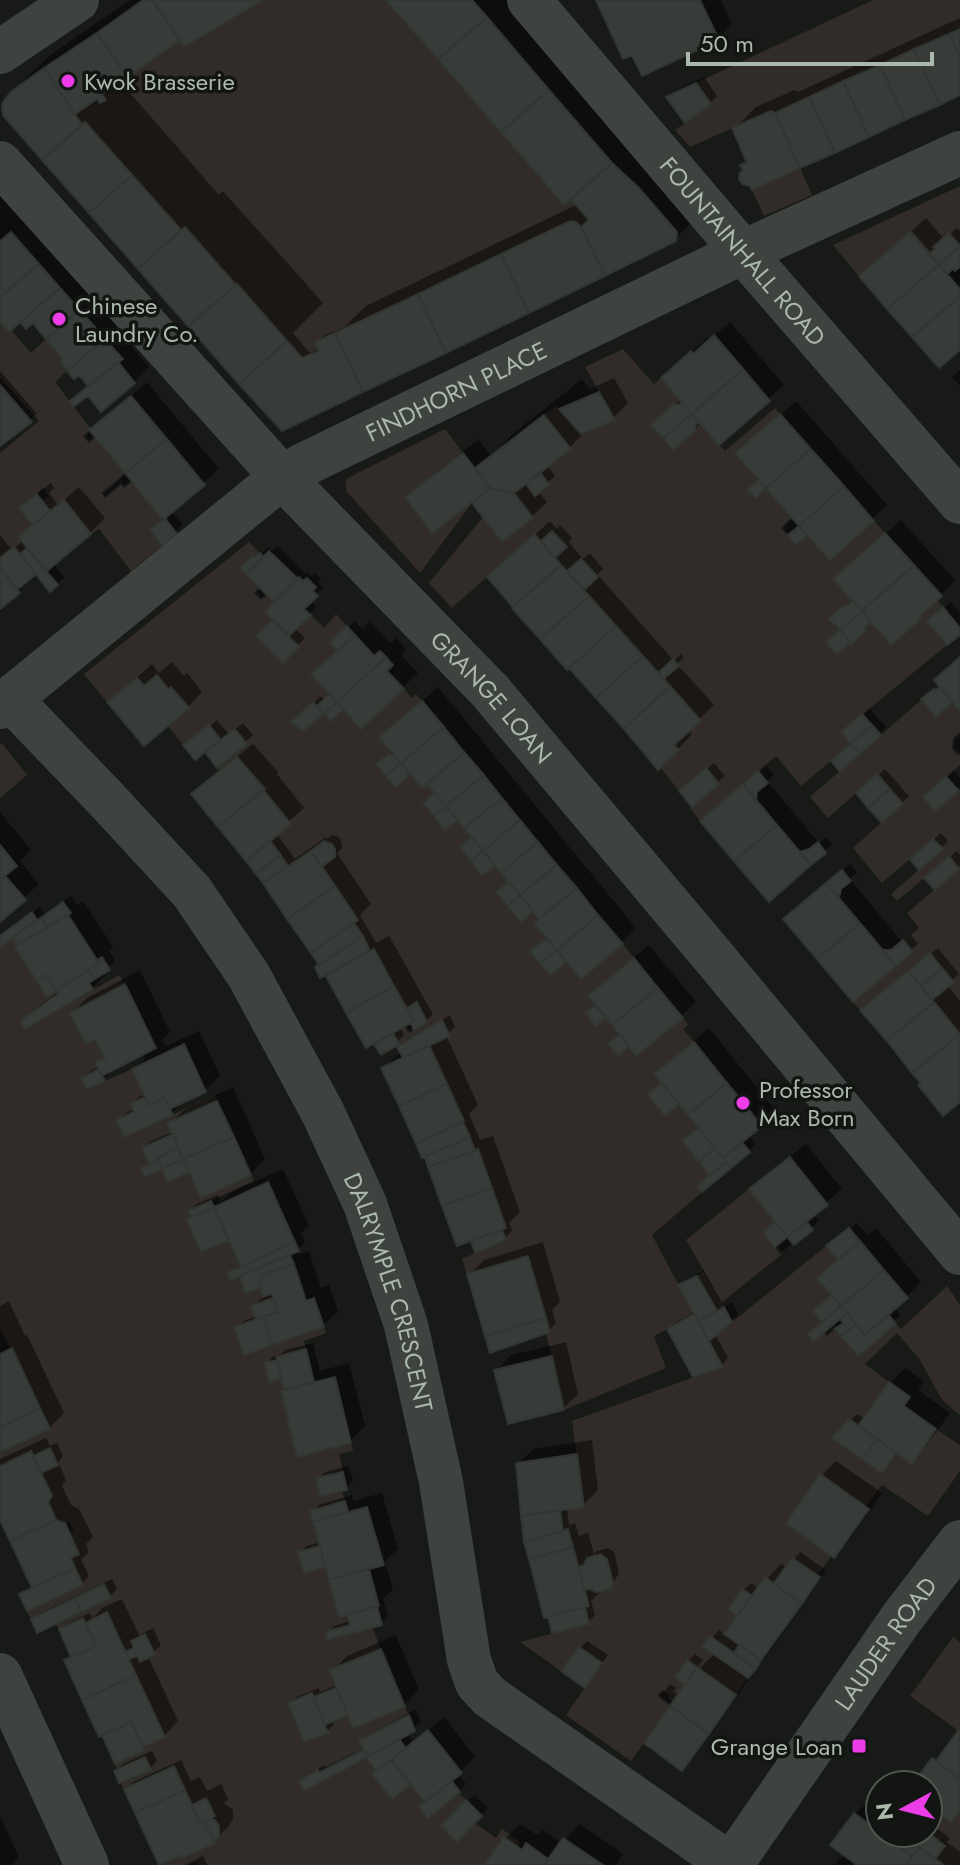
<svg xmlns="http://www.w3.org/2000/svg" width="960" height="1865" font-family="Jost,sans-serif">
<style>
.green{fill:#322c28}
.shadow{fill:#0007}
.building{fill:#383c39;stroke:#323633;stroke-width:2}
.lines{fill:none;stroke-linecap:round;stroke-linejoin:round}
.minor{stroke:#3e433f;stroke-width:44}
.poi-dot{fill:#ec3de9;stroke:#131513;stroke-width:3}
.labels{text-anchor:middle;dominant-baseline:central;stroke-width:7;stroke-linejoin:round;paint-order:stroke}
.poi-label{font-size:24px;fill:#aab9ab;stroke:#131513;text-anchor:start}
.street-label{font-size:24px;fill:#aab9ab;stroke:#131513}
</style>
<rect width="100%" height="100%" fill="#181a18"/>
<path class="green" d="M263,0H386L563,204L571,199L589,220L581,227L575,222L570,221L316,342L319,351L302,358L185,227L181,230L86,122L82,125L75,114L97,99L101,103L105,100L102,94L180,40L184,47Z
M873,0H960V29L775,113L771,111L690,147L675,130L711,105L696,83Z
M800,168L812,195L764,216L752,190Z
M960,186V246L949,233L933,247L935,249L929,254L910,232L859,276L833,245Z
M0,322L8,332L11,330L31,353L46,339L63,359L60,362L67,371L55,382L91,429L83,436L89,443L96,437L125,473L101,493L105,498L121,485L124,488L132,482L163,520L150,531L162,546L131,571L99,529L91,534L64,501L50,511L42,501L49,496L43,488L19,508L33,525L27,548L20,554L14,547L0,558V453L39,421L0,378Z
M623,349L654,384L661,378L682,402L679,405H673L651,425L673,450L695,431V426L699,422L725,451L775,408L780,414L736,453L759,480L748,490L756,498L766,488L792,517L781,528L795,544L807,535L830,560L874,521L885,533L833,579L853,601L845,607L844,606L829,619L840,630L826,642L837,654L850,643L852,644L866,632L864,628L871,622L920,616L937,600L943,607L927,621L947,645L841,732L851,744L801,786L776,756L700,821L690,808L719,783L706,768L679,791L660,767L679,751L674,745L700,721L663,679L678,666L658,673L584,590L597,576L582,559L567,571L555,558L567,547L553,531L541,541L534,535L452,608L429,583L483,517L503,542L533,519L514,493L526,484L536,495L549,485L540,472L570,449L544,415L556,406L581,434L614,419L585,367Z
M445,429L463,453L405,498L432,533L472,503L420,573L347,492L345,482L348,478Z
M249,542L260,553L254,558L252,557L241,569L259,587L254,593L261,600L267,595L274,602L265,612L272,620L256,636L282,663L299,647L289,636L311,615L324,628L336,614L347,626L329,642L337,651L312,674L330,694L317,706L313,702L292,722L303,730L324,714L331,721L343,709L361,728L404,689L412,698L416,694L422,701L379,737L394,755L377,765L395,787L407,778L408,771L422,787L427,784L434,793L423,803L445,830L457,820L472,837L460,847L482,874L495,865L509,882L497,892L520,921L533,911L539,919L549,940H544L531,952L550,975L564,964L565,960L581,978L623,944L634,958L588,995L595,1005L586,1013L606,1018L620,1034L608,1044L618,1055L629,1046L683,1018L688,1025L683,1029L694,1042L655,1073L662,1083L648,1094L665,1116L679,1104L699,1128L683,1142L710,1176L702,1192L652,1235L694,1314L654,1336L666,1368L564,1410L546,1333L550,1331L529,1256L467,1274L462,1259L505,1240L502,1230L506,1228L478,1150L475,1151L463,1122L464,1121L429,1045L449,1036L442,1021L381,1056L380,1054L398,1044L393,1033L405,1027L409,1033L427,1022L417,1002L407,1008L374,949L370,951L354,923L358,920L321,867L335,857C335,847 333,844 324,841L288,866L270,841L291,824L263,790L264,788L237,757L220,771L217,768L247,744L235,729L221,740L209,725L183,745L168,726L189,708L171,687L168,689L157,675L144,686L136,678L107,702L84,674Z
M921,700L936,716L953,702L960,711V732L953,738L952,749L957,755H960V765L923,797L935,811L960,790V1033L932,1000L953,982L931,954L860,1010L853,1002L912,952L904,941L919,928L907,913L959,868L949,857L897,901L891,894L942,849L933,839L882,883L853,848L903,803L877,774L828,818L810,797Z
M2,743L27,775L0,798V744Z
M12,938L17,945L15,947L47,996L56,991L58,994L20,1021L25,1029L119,975L125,984L70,1013L85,1043L95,1039L105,1058L96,1062L99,1069L81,1078L87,1089L132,1069L145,1097L130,1104L134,1112L116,1120L124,1137L215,1095L217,1101L168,1123L173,1134L142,1148L149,1164L141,1169L145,1177L162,1169L168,1181L189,1172L201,1198L251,1175L254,1181L188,1211L191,1217L186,1219L201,1252L229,1240L241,1267L228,1273L230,1280L240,1276L272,1293L273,1298L252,1306L256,1319L235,1327L244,1355L324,1327L326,1333L304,1341L306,1349L276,1356L277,1360L265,1363L282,1379L284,1390L281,1391L297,1457L351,1443L353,1451L339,1454L343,1472L316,1478L320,1496L342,1491L345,1501L310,1511L320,1546L298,1553L304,1573L325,1567L339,1616L347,1615L350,1625L325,1632L327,1640L372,1627L381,1649L330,1670L336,1688L313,1697L288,1704L304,1742L327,1733L325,1725L348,1715L354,1728L405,1707L409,1715L359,1741L363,1750L319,1773L318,1771L300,1780L304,1791L366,1757L376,1771L392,1799L411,1784L425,1802L420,1807L428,1818L459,1793L466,1800L457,1841L475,1823L496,1838L502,1829L519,1841V1848L484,1865H197L195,1862L189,1865H164L163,1864L181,1855L183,1858L214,1843L220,1831L217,1823L211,1818L215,1815L206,1798L192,1805L174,1766L124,1789L121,1783L150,1769L145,1757L117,1769L115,1764L144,1751L143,1747L165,1737L129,1659L137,1656L154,1655L145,1634L131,1641L134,1648L125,1652L107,1612L85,1623L83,1618L59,1629L56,1624L111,1598L104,1585L31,1619L27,1611L83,1585L71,1558L69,1532L74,1530L70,1522L65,1523L56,1520L48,1502L52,1496L41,1473L57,1465L33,1456L30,1451L0,1466V1452L50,1429L12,1348L10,1349L0,1328V947Z
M749,1189L775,1222L763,1232L781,1255L722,1302L724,1307L717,1311L697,1276L704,1271L686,1240Z
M826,1246L838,1260L817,1278L832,1295L814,1312L822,1322L808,1335L814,1341L824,1333L827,1336L835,1329L858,1356L896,1324L901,1329L947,1286L960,1305V1415L942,1400L920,1360L897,1333L865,1364L889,1382L858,1426L848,1419L832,1438L882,1473L896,1453L912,1463L936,1429L960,1445V1471L928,1516L882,1485L865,1507L820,1475L786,1523L831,1556L818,1575L792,1558L774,1583L765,1577L752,1596L742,1589L728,1609L737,1616L725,1634L739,1645L734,1653L711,1636L703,1646L748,1678L736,1695L686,1660L675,1677L685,1685L673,1702L668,1699L670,1696L662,1690L657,1696L670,1706L631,1761L566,1715L602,1663L579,1647L561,1671L520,1642L589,1624L585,1607L584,1590L590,1589L597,1592L610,1589L613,1583L607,1559L601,1554L587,1558L584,1565L579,1567L569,1529L563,1531L560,1510L584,1507L572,1421L722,1367L709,1341Z
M953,1637L960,1642V1732L910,1696Z
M928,1805L951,1822L960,1811V1865H944L935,1859L944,1846L927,1833Z"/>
<path class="shadow" d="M130,0H259L180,38L130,73L117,85L120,89L124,86L219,195L223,191L323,303L293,333L310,353L320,348L318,342L325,335L343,328L366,306L578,204L389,0H524L703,211L674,240L239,381L21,134L12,93L50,55Z
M598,0H721L732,24L717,39L633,53Z
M960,18V93L745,170L743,166L748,160L734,129L756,107L794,90L798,92Z
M704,77L717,96L710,103L669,97L675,91Z
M0,139L158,320L132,347L149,367L134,382L88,393L72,402L90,385L79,373L33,320L0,319Z
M926,218L944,239L957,228L960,231V347L929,257L932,254L912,231Z
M730,322L784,385L719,442L702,422L694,430L660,418L682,399L679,363L707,338L709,340Z
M960,370V386L952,377Z
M0,371L37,414L0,443Z
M614,378L628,403L613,418L589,428L569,448L547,465L555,476L538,491L547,502L532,517L503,539L472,500L407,498L422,483L479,439L491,456L515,432L582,379L590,389Z
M147,382L219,469L171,511L183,525L163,543L165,519L132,479L124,486L121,482L105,496L104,494L127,473L96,435L89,440L86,436L107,416Z
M796,401L887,505L830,557L807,532L796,542L783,528L794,517L761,479L753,439Z
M51,483L54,488L49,493L58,505L79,487L105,518L90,533L53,563L64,577L57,584L36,572L19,592L0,606V535L12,550L24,540L34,524L28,501Z
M901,520L955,580L920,617L873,621L837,651L829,642L842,630L832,619L853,599L851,564Z
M550,521L557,529L560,525L572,538L569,542L583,559L590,553L603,569L597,574L674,661L681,654L684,657L677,664L714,705L688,730L692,734L678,749L553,651L489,577Z
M278,546L306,574L308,572L311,576L315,573L321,579L318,582L323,588L310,600L316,607L295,628L305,638L283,660L259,636L275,620L277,602L267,592L261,598L257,593L262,587L243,568L260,551L262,553L268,547L272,551Z
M951,602L960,613V632L936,614Z
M355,621L362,629L370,622L390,643L396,638L406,649L401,655L418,673L361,726L344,707L331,718L324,711L303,728L294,722L321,696L325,701L332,694L339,650V635Z
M172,662L184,676L187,673L202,692L188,707L110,702L152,664L159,673Z
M438,687L636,928L621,942L567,958L550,972L540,945L549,937L542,919L458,817L445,828L425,803L437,792L428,781L411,771L406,776L386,758L394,751L382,737Z
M870,709L886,727L879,734L853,743L850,725Z
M217,720L229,734L243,723L253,735L217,765L205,750L193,739Z
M959,735H960V753L954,748L955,739Z
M253,744L278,772L277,774L304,808L276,833L295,859L326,837L327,839L333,835L339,837L341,842L342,848L337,853L371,904L360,915L376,943L389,936L433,1014L426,1021L409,1030L407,1027L413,1020L400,1027L404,1035L397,1042L377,1044L383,1038L328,976L335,969L321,964L263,880L194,794L209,779Z
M714,763L725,776L692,804L689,784Z
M766,766L774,774L767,781L819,843L826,837L832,844L769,899L702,821L717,806Z
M885,769L909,796L882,820L865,786Z
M954,771L960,778V787L935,808L933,790Z
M0,812L31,850L20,861L39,884L0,919Z
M941,833L948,841L941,848L920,852Z
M957,851L960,855V865L935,887L934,871Z
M850,864L857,873L850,879L902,942L911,935L918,944L854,999L786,919L801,904Z
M71,896L77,905L83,901L113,947L109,951L115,961L105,971L107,973L92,988L23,1021L37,1007L59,991L19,945L13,935L0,944V937L40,907L45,915Z
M649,945L696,1002L681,1017L621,1034L606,1015L596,1023L588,1013L597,1004L590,996L605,981Z
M938,948L959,974L947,985L960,1001V1099L923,1083L863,1010L878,995L924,957L925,959Z
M140,970L170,1032L162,1040L166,1046L199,1031L220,1076L205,1090L177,1103L179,1106L172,1113L119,1120L126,1113L135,1109L132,1104L139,1097L146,1094L134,1069L145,1059L142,1053L109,1070L111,1072L105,1077L104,1074L83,1078L90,1071L100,1066L98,1062L106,1055L96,1036L72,1013L87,998Z
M450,1015L455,1027L446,1035L478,1105L469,1114L480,1140L493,1136L520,1212L509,1223L512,1231L505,1238L473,1242L479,1236L458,1244L426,1154L423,1155L383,1068L402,1052L400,1047L407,1040Z
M709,1028L775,1110L748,1134L756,1144L702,1189L712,1175L708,1123L657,1074L672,1059Z
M233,1087L265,1159L250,1174L162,1167L143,1169L150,1162L144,1148L151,1141L173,1132L170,1124L185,1109Z
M806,1144L842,1189L813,1214L819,1221L782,1252L765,1232L777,1221L752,1190L767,1175Z
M283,1169L309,1226L301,1234L305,1242L298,1250L299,1254L309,1251L321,1288L329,1285L338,1311L323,1325L237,1328L244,1321L257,1316L254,1306L261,1299L274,1294L262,1285L247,1290L241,1273L230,1274L242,1264L230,1237L189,1219L192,1215L190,1211L197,1204L218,1195L221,1202L231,1192Z
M857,1223L867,1235L876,1228L921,1282L895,1307L901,1315L858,1353L835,1326L827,1333L824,1330L825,1321L816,1311L834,1295L820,1278L839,1259L835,1240Z
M543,1242L560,1302L552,1310L556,1323L549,1330L469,1275L484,1260Z
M704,1270L724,1306L732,1302L738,1314L715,1334L728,1358L722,1365L669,1329L676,1322L695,1312L681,1285L688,1279Z
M9,1301L25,1336L27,1335L64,1413L49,1428L0,1450V1306Z
M566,1342L578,1394L563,1408L497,1370L511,1355Z
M313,1343L320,1371L349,1363L365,1426L350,1441L283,1391L286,1389L283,1376L267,1363L274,1356L280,1355L285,1350Z
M905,1368L924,1381L918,1390L950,1413L926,1446L912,1461L897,1451L889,1463L850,1421L857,1414L865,1419L890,1383Z
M46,1438L50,1446L57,1443L63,1456L58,1462L66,1480L62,1486L71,1505L79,1509L93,1537L86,1544L89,1552L81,1559L89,1576L82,1583L28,1608L22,1595L33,1586L0,1518V1459Z
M592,1440L598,1490L583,1505L567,1507L569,1525L575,1523L579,1536L588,1533L594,1554L597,1551L608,1548L614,1552L619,1574L609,1587L604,1588L591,1601L595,1615L588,1622L554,1631L518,1464L533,1449Z
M836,1461L882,1493L849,1540L834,1555L821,1476Z
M349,1466L353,1481L346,1488L318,1479L325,1472Z
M382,1493L398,1549L385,1561L393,1589L383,1599L388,1616L381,1623L327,1633L334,1626L350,1621L327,1565L305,1571L300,1553L307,1546L321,1542L312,1512L319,1505L352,1495L353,1501Z
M800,1552L826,1570L814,1587L815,1588L776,1643L747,1677L749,1679L697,1753L682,1768L678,1699L676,1697L670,1703L660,1696L670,1684L676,1688L673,1691L680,1696L688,1684V1661L695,1654L703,1660L698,1666L700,1668L715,1653L705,1646L719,1630L726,1635L740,1616L744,1590L751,1583L758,1588L781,1564L787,1568Z
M112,1579L117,1589L110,1596L33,1620L40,1613Z
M122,1599L139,1635L153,1628L161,1646L148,1656L178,1721L164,1736L150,1742L143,1749L66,1661L72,1654L61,1630L68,1623L90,1613L93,1618L102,1608Z
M396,1635L419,1690L404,1705L355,1726L349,1713L332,1720L334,1724L327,1731L290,1704L297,1697L319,1688L320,1692L338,1685L332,1671L347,1656Z
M587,1641L608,1655L585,1685L580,1648Z
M416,1709L421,1722L406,1733L413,1742L444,1717L475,1757L458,1774L466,1784L459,1791L427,1802L411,1781L378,1771L366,1755L305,1789L302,1781L309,1774L325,1765L326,1767L364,1748L361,1742L368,1735Z
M152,1751L157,1761L150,1768L116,1771L123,1764Z
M181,1760L191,1781L200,1777L207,1791L221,1784L228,1799L224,1803L233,1810V1818L229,1826L214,1841L126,1789L133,1782Z
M474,1795L488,1808L457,1839L444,1826Z
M870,1800L880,1807V1833H924L937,1843L940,1840L928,1831V1822L950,1838L947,1842L960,1852V1865H834L845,1854L855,1814Z
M0,1816L19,1857L12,1865H0Z
M520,1824L537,1835L543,1830L562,1843L580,1824L623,1854L616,1865H487L505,1839Z
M203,1856L207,1865H185Z"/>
<path class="building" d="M143,0H152L180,40L127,77L97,33Z
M152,0H263L184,47Z
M386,0H472L487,17L438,59Z
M596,0H700L719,40L642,76L632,55L623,59Z
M487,17L549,90L501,132L438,59Z
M960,29V58L949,34Z
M97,33L127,77L102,94L106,100L100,103L97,99L75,114L44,68Z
M949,34L960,58V95L940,105L914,49Z
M914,49L940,105L905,120L880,65Z
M880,65L905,120L869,137L843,81Z
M44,68L82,125L42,160L3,115L2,107L3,102L11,92Z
M843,81L869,137L835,153L809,97Z
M696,83L711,104L685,123L666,97Z
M549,90L612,163L564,205L501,132Z
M809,97L835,153L800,168L775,113Z
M771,111L775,113L800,168L752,190L750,186L742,184L739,179L740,173L743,170L740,165L747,163L732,128Z
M85,122L132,175L89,213L42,160Z
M612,163L639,188L677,232L676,241L605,276L581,227L589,220L571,199Z
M132,175L181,230L138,269L89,213Z
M570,221L576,222L581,227L605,276L529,313L501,254Z
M185,227L236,285L188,326L138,269Z
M11,232L39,264L0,297V241Z
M910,232L939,265L887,309L859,276Z
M949,233L960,246L939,265L929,254L935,249L933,247Z
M960,246V267L955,271L953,269L947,274L939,265Z
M501,254L529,313L446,353L418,294Z
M39,264L60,288L9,332L0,322V297Z
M939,265L960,289V296L912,337L887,309Z
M237,284L287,341L239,384L188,326Z
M60,288L80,310L46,339L33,323L26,329L20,322Z
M418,294L446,353L363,392L335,333Z
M960,296V350L939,368L912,337Z
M80,310L105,339L67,371L60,361L63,359L46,339Z
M335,333L363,392L282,431L239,384L287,341L302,358L319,351L315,342Z
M714,335L743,369L692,414L661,378L691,351L693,354Z
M105,339L123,359L88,386L79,375L74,379L67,371Z
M118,362L135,383L101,412L88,396L73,407L70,401Z
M743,369L770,401L719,445L692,414Z
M0,385L32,422L0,446Z
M599,392L615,420L581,434L559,409Z
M131,396L167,439L125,473L89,430Z
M682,402L692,414L663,438L651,425L673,405H679Z
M692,414L699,422L695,426V431L673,450L663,438Z
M780,414L811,449L766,488L735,453Z
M544,415L571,449L514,493L490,488L475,468Z
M167,439L205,485L163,520L125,473Z
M811,449L844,486L799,526L766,488Z
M463,453L490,488L432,533L405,497Z
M540,472L549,485L535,496L526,484Z
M759,480L766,488L756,498L747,490Z
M844,486L874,521L830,560L799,526Z
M490,488L514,493L533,518L502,542L472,503Z
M37,494L50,511L33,525L19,508Z
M64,500L91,534L47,571L18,537Z
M165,518L177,534L162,546L150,530Z
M799,526L807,535L796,545L788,535Z
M552,531L567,547L555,558L541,541Z
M885,533L914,565L862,611L833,579Z
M534,534L561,565L513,607L487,577Z
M14,547L36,574L17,590L0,568V558Z
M27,548L58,585L50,592L20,554Z
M269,551L298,579L274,602L246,574Z
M260,553L264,557L246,574L241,568L252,556L254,558Z
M581,559L598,577L584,590L567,571Z
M561,565L589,596L540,639L512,608Z
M914,565L942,596L920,616L922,618L891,645L862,611Z
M0,568L20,593L0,609Z
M299,577L303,581L307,578L316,587L313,591L318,596L304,609L311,615L289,636L265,612Z
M589,596L616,626L567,670L540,639Z
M853,601L862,611L840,630L829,619L844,605L845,607Z
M943,607L960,628V635L947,645L927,621Z
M862,611L871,622L864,628L866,631L852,644L840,630Z
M272,620L299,647L283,663L256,636Z
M347,626L355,635L337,651L329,642Z
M616,626L643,656L596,698L569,668Z
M840,630L850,643L837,654L826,642Z
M355,635L374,656L380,651L386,657L337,702L311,674Z
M643,656L670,686L624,729L596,698Z
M386,657L393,665L387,671L404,689L361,729L337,702Z
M960,657V711L934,680Z
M673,659L679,666L663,679L658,673Z
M157,675L168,689L171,687L189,708L144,746L107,702L137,678L144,686Z
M670,686L701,721L674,745L679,750L658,770L624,729Z
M940,687L953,702L936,717L921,699L934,689L935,691Z
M330,694L337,702L324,714L317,706Z
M422,701L444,727L401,763L379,737Z
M313,702L324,714L303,731L291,722Z
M337,702L343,709L331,721L324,714Z
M862,714L872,725L851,744L841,732Z
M209,725L221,740L195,760L183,745Z
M872,725L881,735L860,754L851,744Z
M444,727L464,752L422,788L401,763Z
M235,729L247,744L217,768L205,752Z
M851,744L860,754L840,771L831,761Z
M464,752L484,775L446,806L427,784Z
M388,755H394L401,763L386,776L376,764Z
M237,757L265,789L218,827L191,794Z
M401,763L408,771L407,778L395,787L386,776Z
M706,768L719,784L692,807L679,791Z
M758,771L768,783L757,792L756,801L743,784Z
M877,774L890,789L868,808L856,793Z
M484,775L502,798L464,828L446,806Z
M946,777L959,791L935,811L923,797Z
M743,784L777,825L734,861L700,821Z
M890,789L903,804L882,823L868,808Z
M263,790L291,824L246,861L218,827Z
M434,793L446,806L434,816L423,803Z
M502,798L520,820L483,851L464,828Z
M446,806L457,820L445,830L434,816Z
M520,820L538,842L501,873L483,851Z
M777,825L811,865L769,902L734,861Z
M472,837L483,851L471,861L460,847Z
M933,839L943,849L919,870L910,859Z
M270,841L281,855L256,874L246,861Z
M324,841L332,844L335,849V857L321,867L311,851Z
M538,842L557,865L520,895L501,873Z
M818,842L826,853L811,865L800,852L809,849Z
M0,845L17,866L0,880Z
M311,851L335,886L287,919L263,883Z
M483,851L495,865L482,875L471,861Z
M280,855L288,866L263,883L256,874Z
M949,856L959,869L935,890L924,878Z
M557,865L577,888L539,919L520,895Z
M842,870L851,881L841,889L839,898L826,883Z
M5,876L26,900L0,922V880Z
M509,882L520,895L508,906L496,892Z
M826,883L860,923L817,959L783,919Z
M335,886L358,920L311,953L287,919Z
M577,888L598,915L557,950L534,923Z
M520,895L533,911L521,922L508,906Z
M63,902L71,913L47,927L42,917Z
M32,912L37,920L0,947V936Z
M68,915L99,963L56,991L46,975L37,981L15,947Z
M598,915L623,944L581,979L557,950Z
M42,917L47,927L17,945L12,938Z
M354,923L363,936L319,965L311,953Z
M860,923L896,966L853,1002L817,959Z
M363,936L370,951L320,978L315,967Z
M544,940H549L557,950L540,963L530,951Z
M903,940L913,952L896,966L882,950H891Z
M374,949L394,986L346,1013L326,976Z
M557,950L565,960L564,964L550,975L540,963Z
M930,953L942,968L921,986L909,971Z
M102,957L110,970L95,979L88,970L99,963L97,960Z
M634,958L658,988L612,1025L588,996Z
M942,968L954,982L932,1000L921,986Z
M88,970L95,979L89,983L93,989L25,1029L20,1021L58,994L56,991Z
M908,971L934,1002L887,1041L860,1010Z
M46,975L56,991L47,997L37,981Z
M125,984L156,1048L102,1076L95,1062L105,1058L95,1039L86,1044L70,1013Z
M394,986L414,1021L366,1048L346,1013Z
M658,988L683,1018L636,1056L612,1025Z
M417,1002L427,1022L414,1030L411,1023L414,1021L407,1008Z
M934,1002L960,1034L912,1073L887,1041Z
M595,1005L606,1018L596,1026L585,1013Z
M442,1020L450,1036L403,1058L397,1047Z
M393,1033L399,1044L380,1054L374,1044Z
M620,1034L629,1046L618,1055L608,1044Z
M960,1034V1102L943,1116L918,1085L921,1083L912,1073Z
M694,1042L727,1083L688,1115L654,1074Z
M184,1044L206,1092L170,1109L165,1097L149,1105L132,1069Z
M429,1045L447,1084L399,1106L381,1068Z
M99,1069L105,1081L87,1089L81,1078Z
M662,1083L679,1104L665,1116L648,1094Z
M727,1083L762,1126L723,1158L688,1115Z
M447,1084L464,1121L416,1144L399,1106Z
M145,1097L149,1105L165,1097L173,1115L124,1137L116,1120L134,1112L130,1104Z
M217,1101L234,1137L183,1159L167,1123Z
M463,1122L470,1137L422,1158L416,1144Z
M699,1128L715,1148L699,1162L682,1141Z
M173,1134L179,1148L157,1158L158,1160L149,1164L142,1148Z
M234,1137L251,1175L201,1198L183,1159Z
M470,1137L475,1151L428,1167L425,1157Z
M742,1142L750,1152L731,1168L723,1158Z
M179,1148L183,1159L162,1169L157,1158Z
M715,1148L726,1162L710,1176L699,1162Z
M478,1149L492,1188L442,1206L428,1167Z
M790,1157L828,1205L787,1237L749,1189Z
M183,1159L189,1172L167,1182L162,1169Z
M158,1160L162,1169L144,1177L141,1168Z
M726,1162L731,1168L702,1192L697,1186Z
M268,1182L295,1242L241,1267L214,1207Z
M492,1188L506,1228L457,1246L442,1206Z
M211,1201L214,1207L191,1217L188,1211Z
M214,1207L229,1240L201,1252L186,1219Z
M775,1222L787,1237L775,1247L763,1232Z
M807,1222L813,1230L794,1245L787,1237Z
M849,1228L860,1241L838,1260L826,1246Z
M502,1230L506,1240L475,1253L471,1241Z
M860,1241L884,1270L841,1306L817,1278Z
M295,1242L299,1251L230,1280L227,1273Z
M290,1255L294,1264L262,1275L263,1279L258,1281L261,1288L245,1293L240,1276Z
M528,1256L546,1318L485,1336L467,1274Z
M294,1264L306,1301L314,1298L324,1327L272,1345L263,1317L278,1312L272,1293L263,1296L258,1281L263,1279L262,1275Z
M884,1270L908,1298L865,1335L841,1306Z
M697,1276L717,1311L699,1322L678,1285Z
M832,1295L841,1306L822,1322L813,1311Z
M273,1298L278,1312L256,1319L251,1306Z
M841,1306L847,1313L813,1342L808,1334Z
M724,1307L732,1322L709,1341L699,1322Z
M847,1313L856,1324L841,1336L835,1329L843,1323L840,1319Z
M694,1314L723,1367L693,1377L667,1329Z
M889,1315L896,1324L858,1356L841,1336L856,1324L865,1335Z
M263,1317L272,1345L244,1355L234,1327Z
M546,1318L550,1332L490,1353L485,1336Z
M12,1348L40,1408L0,1427V1354Z
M306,1349L314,1382L284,1390L276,1357Z
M552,1356L564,1410L508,1424L494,1370Z
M277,1360L282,1379L269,1382L265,1363Z
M335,1377L351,1443L297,1457L281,1391Z
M889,1382L910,1397L904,1406L936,1429L912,1464L858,1426Z
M40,1408L50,1429L0,1452V1427Z
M849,1419L877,1439L862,1459L832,1438Z
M877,1439L896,1453L882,1473L862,1459Z
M50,1448L58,1465L41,1473L33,1456Z
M31,1451L52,1496L48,1502L56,1520L10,1541L0,1520V1466Z
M577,1454L584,1507L521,1516L516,1463Z
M343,1472L347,1490L320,1496L316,1478Z
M820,1474L869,1509L834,1558L786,1523Z
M345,1501L348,1512L313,1522L310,1511Z
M367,1507L384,1565L329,1580L313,1522Z
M560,1510L563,1531L524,1542L521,1516Z
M56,1520L65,1523L79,1554L71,1558L75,1568L32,1588L10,1541Z
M568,1529L573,1547L529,1559L524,1542Z
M320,1546L325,1567L304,1573L298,1552Z
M573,1547L589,1606L544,1618L529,1559Z
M601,1554L607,1559L613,1583L610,1589L596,1592L590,1589L584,1590L579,1567L584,1565L587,1558Z
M792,1558L820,1577L802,1604L774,1583Z
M75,1568L83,1585L27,1611L19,1594Z
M369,1569L379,1606L339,1617L329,1580Z
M765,1577L802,1604L761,1660L724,1634Z
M104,1584L111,1598L81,1612L75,1598Z
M742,1589L752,1596L737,1616L728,1609Z
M75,1598L81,1612L37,1633L31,1619Z
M377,1606L382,1625L327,1640L325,1632L350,1625L347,1615Z
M585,1607L589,1624L552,1633L548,1617Z
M107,1612L136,1675L82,1700L64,1660L96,1646L85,1623Z
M83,1618L96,1646L71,1657L59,1629Z
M145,1634L155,1655L140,1662L137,1656L129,1659L125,1652L134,1648L131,1641Z
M710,1636L756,1669L748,1678L702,1646Z
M739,1645L761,1660L756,1669L734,1653Z
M579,1647L602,1663L585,1688L561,1671Z
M381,1649L405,1707L353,1728L329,1670Z
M687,1660L697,1667L685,1685L675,1677Z
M697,1667L736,1695L709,1734L670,1706Z
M136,1675L165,1737L143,1747L131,1722L99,1737L82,1700Z
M336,1688L348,1715L325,1725L313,1697Z
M312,1693L328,1733L304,1742L288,1703Z
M670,1706L709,1734L682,1771L644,1743Z
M409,1715L415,1731L367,1757L359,1741Z
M131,1722L145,1750L115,1764L102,1735Z
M428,1730L462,1773L425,1802L391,1760Z
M958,1731L960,1732V1779L936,1761Z
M399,1739L406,1748L376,1771L366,1757Z
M363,1750L367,1757L304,1791L299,1781L318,1770L319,1773Z
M145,1757L151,1770L119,1783L114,1771Z
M932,1758L960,1779V1811L951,1822L928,1805V1785H912Z
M391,1760L411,1784L392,1799L372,1774Z
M174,1766L185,1790L135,1813L124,1789Z
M452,1781L460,1792L428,1818L419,1807Z
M185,1790L200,1823L204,1821L215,1843L182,1858L181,1855L159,1865L135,1813Z
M206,1798L215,1816L200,1823L192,1805Z
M466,1800L482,1816L457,1842L441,1826Z
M854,1813L912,1856L906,1865H857L830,1845Z
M211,1818L216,1821L219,1827V1836L214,1842L204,1821Z
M884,1833H900L919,1847L912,1856L883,1834Z
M904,1833H927L945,1846L935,1859L903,1835Z
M504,1837L522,1850L526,1843L548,1859L544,1865H484Z
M563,1838L603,1865H544Z
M919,1847L935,1859L944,1865H906Z"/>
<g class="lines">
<g class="minor">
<path id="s1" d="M529,0L743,252L960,502"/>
<path d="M0,52L77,0"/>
<path id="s2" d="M0,163L282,477L490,691L717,961L960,1253"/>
<path id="s3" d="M10,699L107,800L192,892L249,976L323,1113L365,1204L406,1325L441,1482L469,1660L477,1683L490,1697L731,1865"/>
<path id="s4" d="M0,707L282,477L303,465L743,252L960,153"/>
<path d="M0,1675L87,1865"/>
<path id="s5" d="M731,1865L901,1619L960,1542"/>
</g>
</g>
<g class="poi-dot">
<circle cx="68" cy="81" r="8"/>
<circle cx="59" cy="319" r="8"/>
<circle cx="743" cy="1103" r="8"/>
<rect x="851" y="1738" width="16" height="16" rx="4"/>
</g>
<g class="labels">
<g class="poi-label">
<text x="84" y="81">Kwok Brasserie</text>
<text x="75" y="305">Chinese<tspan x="75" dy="28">Laundry Co.</tspan></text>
<text x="759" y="1089">Professor<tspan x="759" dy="28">Max Born</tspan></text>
<text x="843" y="1746" text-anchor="end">Grange Loan</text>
</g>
<g class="street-label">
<text stroke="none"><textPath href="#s1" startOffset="330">FOUNTAINHALL ROAD</textPath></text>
<text stroke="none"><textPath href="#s4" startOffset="558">FINDHORN PLACE</textPath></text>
<text stroke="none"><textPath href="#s2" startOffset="726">GRANGE LOAN</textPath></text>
<text stroke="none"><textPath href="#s3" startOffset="714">DALRYMPLE CRESCENT</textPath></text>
<text stroke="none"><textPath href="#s5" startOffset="270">LAUDER ROAD</textPath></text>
</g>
</g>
<g transform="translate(904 1809) rotate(263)"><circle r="38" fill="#131513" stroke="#4f5750" stroke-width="2"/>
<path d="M0-6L14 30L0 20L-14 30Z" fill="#ec3de9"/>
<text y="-12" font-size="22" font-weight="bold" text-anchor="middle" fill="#aab9ab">N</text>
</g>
<path d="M688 52v12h244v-12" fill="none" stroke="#aab9ab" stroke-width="4"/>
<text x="700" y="52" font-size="24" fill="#aab9ab" stroke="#131513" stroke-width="6" paint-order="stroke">50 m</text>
</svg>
